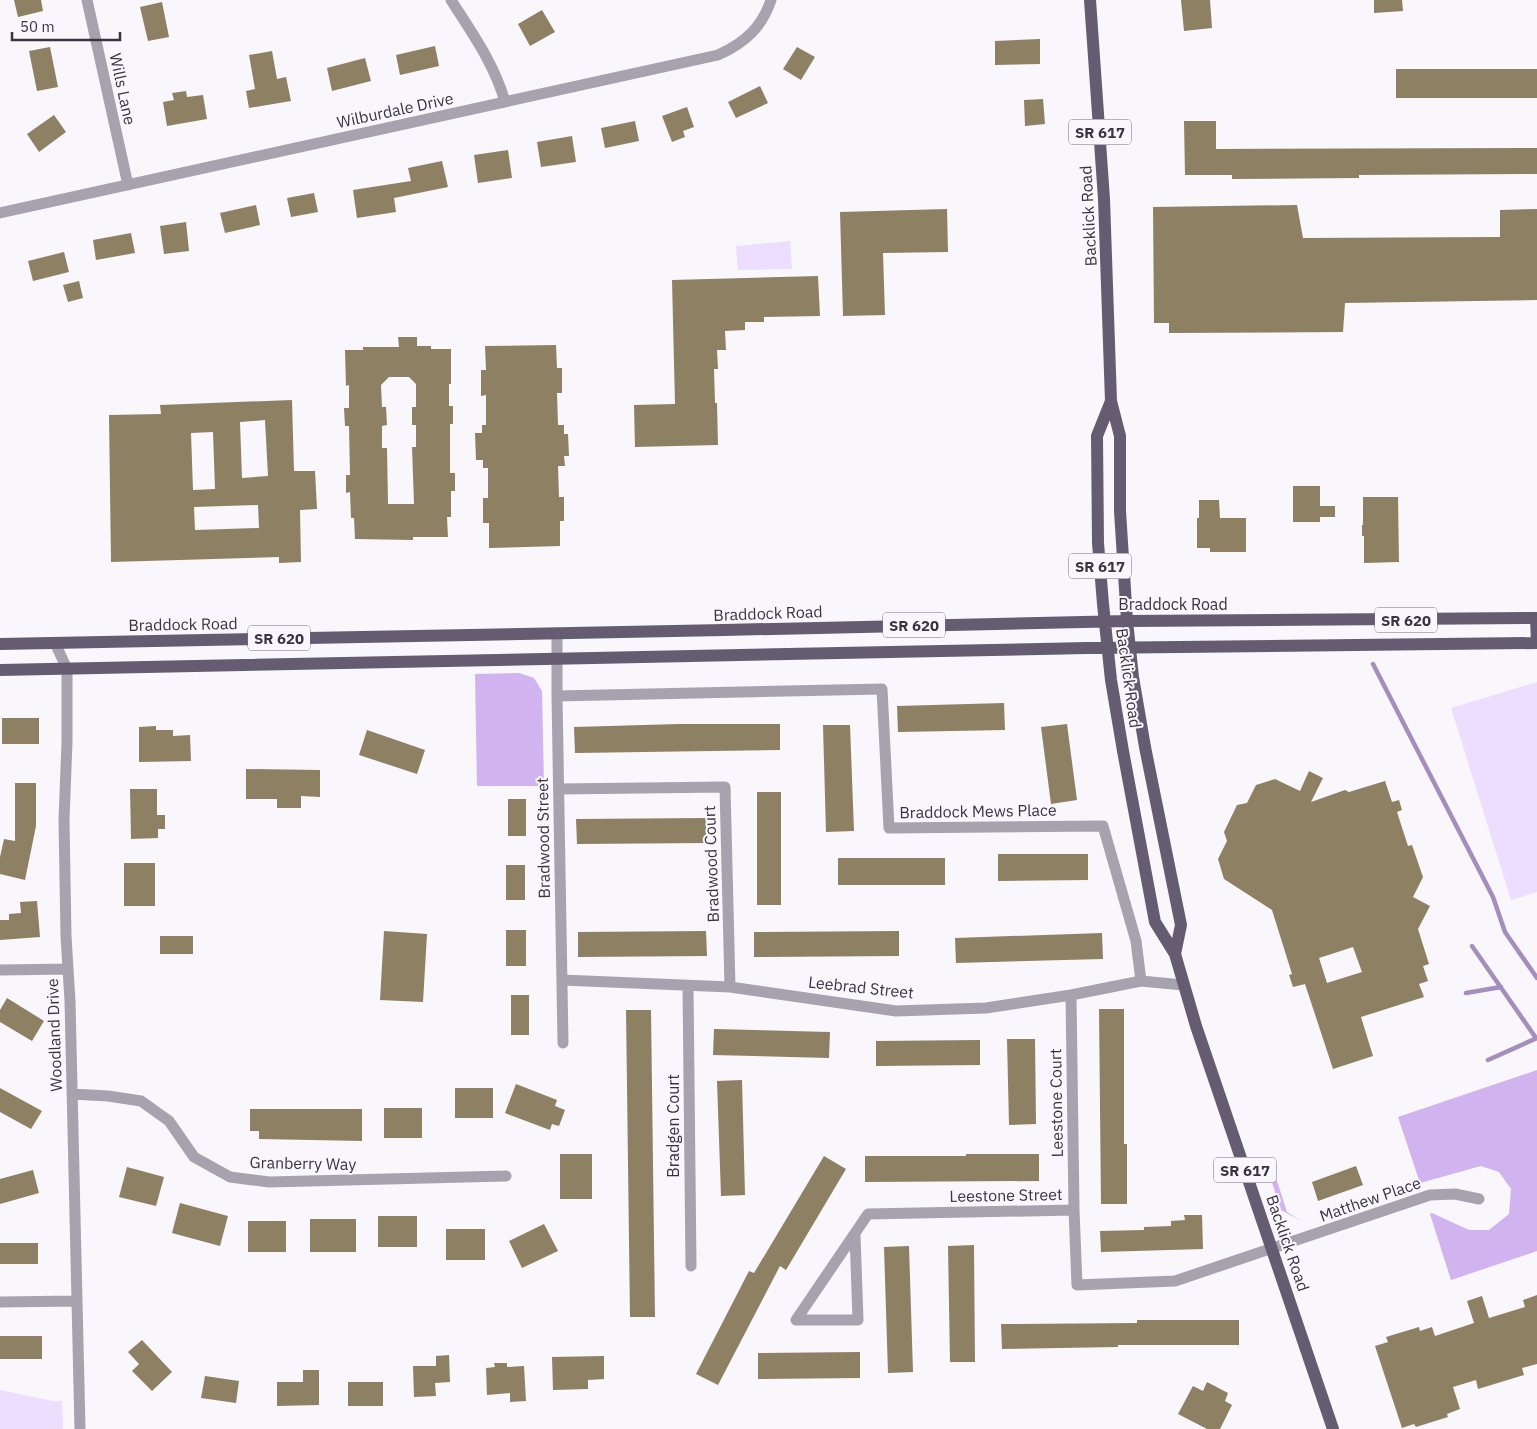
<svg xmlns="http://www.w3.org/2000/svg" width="1537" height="1429" font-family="'IBM Plex Sans',sans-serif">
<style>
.green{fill:#edddff}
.forest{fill:#d0b3ef}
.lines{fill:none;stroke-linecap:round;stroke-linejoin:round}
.stream{stroke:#a48ebc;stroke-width:4.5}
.building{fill:#8d8063;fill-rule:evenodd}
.minor{stroke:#a8a2af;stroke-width:11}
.primary{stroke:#665c72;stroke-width:12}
.labels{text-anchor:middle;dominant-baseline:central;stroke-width:4;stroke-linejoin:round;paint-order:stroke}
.shield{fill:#f9f6fc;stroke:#736e78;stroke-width:1}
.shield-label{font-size:15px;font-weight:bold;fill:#393440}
.street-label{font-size:16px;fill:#393440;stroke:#f9f6fc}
</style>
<rect width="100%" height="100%" fill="#f9f6fc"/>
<path class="green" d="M790,241L792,269L738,270L736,246Z
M1537,682V892L1511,900L1451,708Z
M0,1390L53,1401H62L63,1429H0Z"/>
<path class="forest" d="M519,673L534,678L542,691L544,786H477L475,674Z
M1537,1070V1251L1451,1280L1430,1214L1432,1213L1469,1230H1489L1509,1214L1511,1189L1499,1172L1481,1166L1420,1183L1398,1117Z
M1270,1159L1287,1212L1301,1221L1281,1210L1265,1161Z"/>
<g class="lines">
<path class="stream" d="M1373,664L1493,897L1505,932L1537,978
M1472,946L1536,1038
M1466,993L1501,987
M1488,1060L1537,1038"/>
</g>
<path class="building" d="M14,0H41L43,11L18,17Z
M1181,0H1210L1212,28L1184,31Z
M1374,0H1402L1403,11L1374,13Z
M162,2L169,37L148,41L140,7Z
M542,10L555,32L530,46L518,24Z
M1040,39V64L995,65V41Z
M435,46L439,66L400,75L396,55Z
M50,47L58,87L37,91L29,51Z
M797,47L815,57L801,80L783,69Z
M272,51L277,79L286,77L291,101L249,108L246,91L255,89L249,55Z
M365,58L371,81L332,91L327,68Z
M1396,69H1537V98H1396Z
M760,86L768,103L736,118L728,102Z
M186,91L187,97L203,95L207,119L167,126L163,102L174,100L172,93Z
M1043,99L1045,124L1025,126L1024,100Z
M687,107L694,127L683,131L685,137L672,142L662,116Z
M54,115L66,132L39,152L27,134Z
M635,121L639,141L605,148L601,128Z
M1184,121H1216V149L1537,148V174L1359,175V178L1232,179V175H1185Z
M572,136L576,162L541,167L537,142Z
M508,150L512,178L478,183L474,155Z
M442,161L448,187L394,198L396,212L357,218L353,190L411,181L408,168Z
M314,193L318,212L291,217L287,198Z
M256,205L260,225L225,233L220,213Z
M1297,205L1303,238L1500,237V210L1537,209V300L1345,303L1343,332L1169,333V323H1154L1153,207Z
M947,209L948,252L883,253L885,315L843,316L840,212Z
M186,222L189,251L164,254L160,226Z
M131,233L135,253L96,260L93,240Z
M64,252L69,272L33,281L28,261Z
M818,276L820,316L764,317V322H745V330L725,331L726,350H717L718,369H714L715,403H717L718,445L635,447L634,405L675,404L672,280Z
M79,281L83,298L68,302L63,285Z
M398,337H417V346H431V349H451V384H449V406H453V424H450V473H455V491H451V517H447L448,537H413V540L355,539L354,518H351L350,492L346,493V475H350L349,426H345L344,408H349V385L346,386L345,350H363V347H399ZM389,377H409L416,384V407H412V425H416V447H412L414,504H388L387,448H382V426L387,425L386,407H382L381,385Z
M556,345L557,368H562V393H557L558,425H564V434H568L569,456H564L565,466H558L559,497H564V521H560V546L489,548V523H483V498H488V468H483V460H476L475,433H482V425H486V395L481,396V370H486L485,346Z
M292,400L294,471H315L317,509L300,510L301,562L279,563V557L111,562L109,415L161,414L160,405ZM265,420L268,476L242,478L240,422ZM213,432L215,489L193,490L191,433ZM258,505L259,528L195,530L194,507Z
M1293,486H1320V506H1335V517H1320V522H1293Z
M1363,497H1398L1399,562L1364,563V536H1362V525H1363Z
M1199,500H1219L1220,518H1246V552H1210V548H1197V518H1199Z
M1004,703L1005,730L898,732L897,706Z
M2,718H39V744H2Z
M679,724H780V750L575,753L574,727Z
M1067,724L1077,800L1051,804L1041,727Z
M823,725H850L854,831L826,832Z
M156,726V730H173V736L190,735L191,761L139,762V727Z
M367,730L425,750L417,774L359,755Z
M246,769L320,770V797L301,796V808H277V799H246Z
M1309,771L1323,778L1311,802L1345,790L1349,792L1385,781L1392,802L1399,800L1402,810L1397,812L1408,846L1412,845L1423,877L1413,897L1430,906L1418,929L1429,964L1423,966L1428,981L1419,984L1424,997L1361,1017L1373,1056L1333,1069L1305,984L1293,987L1289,975L1292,974L1272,910L1224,879L1218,859L1227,841L1224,832L1237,805L1247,803L1256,785L1275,779L1300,791ZM1353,947L1362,972L1327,983L1319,958Z
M15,783H36V826L25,880L0,874V857L4,839L15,841Z
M130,789H157V815H165V829H158V838L131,839Z
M757,792H781V905H757Z
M508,799H526V836H508Z
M706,818V843L577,844L576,819Z
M998,854H1088V880L998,881Z
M838,858H945V885H838Z
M124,863H155V906H124Z
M506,865H525V900H506Z
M37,901L40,937L0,940V920H9V914L21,913L20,902Z
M506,930H526V966H506Z
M384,931L427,934L423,1002L380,1000Z
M706,931L707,956L578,957V932Z
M899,931V956L754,957V932Z
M1102,933L1103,959L956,963L955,938Z
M160,936H193V954H160Z
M511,995H529V1035H511Z
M7,998L44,1021L32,1041L0,1022V1010Z
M1099,1009H1124V1144H1127V1204H1101Z
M626,1010H651L655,1317H630Z
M714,1029L830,1032L829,1058L713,1055Z
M1007,1039H1035L1036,1124L1009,1125Z
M980,1040V1065L876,1066V1041Z
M742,1080L745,1195L721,1196L717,1081Z
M516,1084L557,1100L555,1106L565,1110L559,1126L552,1124L550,1130L505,1113Z
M0,1088L42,1111L31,1129L0,1112Z
M455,1088H493V1118H455Z
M384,1108H422V1138H384Z
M250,1109H362V1141L259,1139V1131H250Z
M560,1154H592V1199H560Z
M966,1154H1039V1181L865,1182V1156H966Z
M824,1156L846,1169L786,1270L780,1266L718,1385L696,1374L749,1271L754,1273Z
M1356,1166L1363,1185L1318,1201L1312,1182Z
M127,1167L164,1177L156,1206L119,1197Z
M33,1170L39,1193L0,1204V1179Z
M180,1203L228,1216L220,1246L172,1233Z
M1184,1215H1202L1203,1249L1101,1252L1100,1231L1144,1230V1227L1171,1226V1221L1185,1220Z
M378,1216H417V1247H378Z
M310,1219H356V1252H310Z
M248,1221H286V1252H248Z
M544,1224L558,1251L522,1268L509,1241Z
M446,1229H485V1260H446Z
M0,1243H38V1264H0Z
M974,1245L975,1362H950L948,1246Z
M909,1246L913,1372L888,1373L884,1247Z
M1537,1295V1364L1522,1368L1524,1375L1478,1389L1476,1380L1453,1387L1460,1409L1447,1414L1448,1417L1416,1427L1414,1424L1402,1428L1375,1346L1388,1342L1386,1337L1419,1327L1420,1331L1432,1327L1435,1336L1474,1323L1467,1301L1482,1296L1489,1318L1525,1307L1523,1300Z
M1137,1320H1239V1345H1118V1347L1002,1349L1001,1324L1137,1323Z
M0,1336H42V1359H0Z
M142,1340L172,1372L152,1391L132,1371L139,1364L128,1352Z
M860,1352V1378L758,1379V1353Z
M449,1355L450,1382L435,1383L436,1396L414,1397L413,1366H436V1356Z
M604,1356V1379L588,1380V1389L553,1390L552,1357Z
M494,1363H507V1367L524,1366L526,1401L510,1402V1393L487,1395L486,1368L495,1367Z
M303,1370H319V1405L277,1406V1382H303Z
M205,1376L239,1381L236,1403L201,1398Z
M348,1382H383V1406H348Z
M1207,1382L1228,1393L1225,1401L1232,1405L1220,1429H1207L1178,1414L1193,1386L1203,1391Z"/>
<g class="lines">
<path class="minor" d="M87,0L128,185
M451,0C472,33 495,65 505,102
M0,213L718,55C745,43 762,27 771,0
M557,633V696L563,1043
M55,643L67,669V742L64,820L66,936L70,1001L80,1429
M557,696L882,689L889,828L1103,826L1136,941L1141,981
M559,789L725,787L730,987
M0,970L68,969
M562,980L730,987L896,1011L986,1008L1071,995L1141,981L1183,985
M688,986L691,1266
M1071,995L1074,1210
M72,1094L108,1096L141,1101L169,1121L194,1157L230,1177L269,1182L506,1176
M855,1235L858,1320H796L868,1214L1074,1210L1077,1285L1175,1281L1430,1195L1455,1194L1479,1199
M0,1302L77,1301"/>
<path class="primary" d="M1090,0L1104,199L1111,401L1120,436V511L1127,621L1133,677L1145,747L1181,925L1175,954
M1111,401L1097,436L1098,543L1103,604L1111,680L1123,751L1155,922L1175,954L1196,1026L1333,1429
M1536,618L1537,643
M0,644L724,630L1127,621L1537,618
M0,670L1087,648L1537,643"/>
</g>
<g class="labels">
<g class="shield">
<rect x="1069" y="119.5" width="62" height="25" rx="4"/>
<rect x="1069" y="553.5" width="62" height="25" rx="4"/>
<rect x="1375" y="607.5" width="62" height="25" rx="4"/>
<rect x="883" y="612.5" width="62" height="25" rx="4"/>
<rect x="248" y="625.5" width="62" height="25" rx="4"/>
<rect x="1214" y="1157.5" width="62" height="25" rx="4"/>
</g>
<g class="shield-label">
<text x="1100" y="132">SR 617</text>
<text x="1100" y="566">SR 617</text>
<text x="1406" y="620">SR 620</text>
<text x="914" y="625">SR 620</text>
<text x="279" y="638">SR 620</text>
<text x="1245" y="1170">SR 617</text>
</g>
<g class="street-label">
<text transform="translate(123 89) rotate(78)">Wills Lane</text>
<text transform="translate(395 110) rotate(-12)">Wilburdale Drive</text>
<text transform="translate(1088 216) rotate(-93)">Backlick Road</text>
<text x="1173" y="604">Braddock Road</text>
<text transform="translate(768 613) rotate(-2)">Braddock Road</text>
<text transform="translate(183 624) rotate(-1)">Braddock Road</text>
<text transform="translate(1129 678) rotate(82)">Backlick Road</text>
<text transform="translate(978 811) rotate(-1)">Braddock Mews Place</text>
<text transform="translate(543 838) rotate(-91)">Bradwood Street</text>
<text transform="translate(711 864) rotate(-92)">Bradwood Court</text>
<text transform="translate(861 987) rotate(6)">Leebrad Street</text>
<text transform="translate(54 1035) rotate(-92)">Woodland Drive</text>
<text transform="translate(1056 1103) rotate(-91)">Leestone Court</text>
<text transform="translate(673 1126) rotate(-90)">Bradgen Court</text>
<text transform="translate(303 1163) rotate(1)">Granberry Way</text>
<text transform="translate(1006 1195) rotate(-1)">Leestone Street</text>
<text transform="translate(1370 1199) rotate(-19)">Matthew Place</text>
<text transform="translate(1288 1243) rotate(71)">Backlick Road</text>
</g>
</g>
<path d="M12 32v8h108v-8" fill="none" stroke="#393440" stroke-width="2.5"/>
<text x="20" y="32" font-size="15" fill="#393440" stroke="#f9f6fc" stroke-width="4" paint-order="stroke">50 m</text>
</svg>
